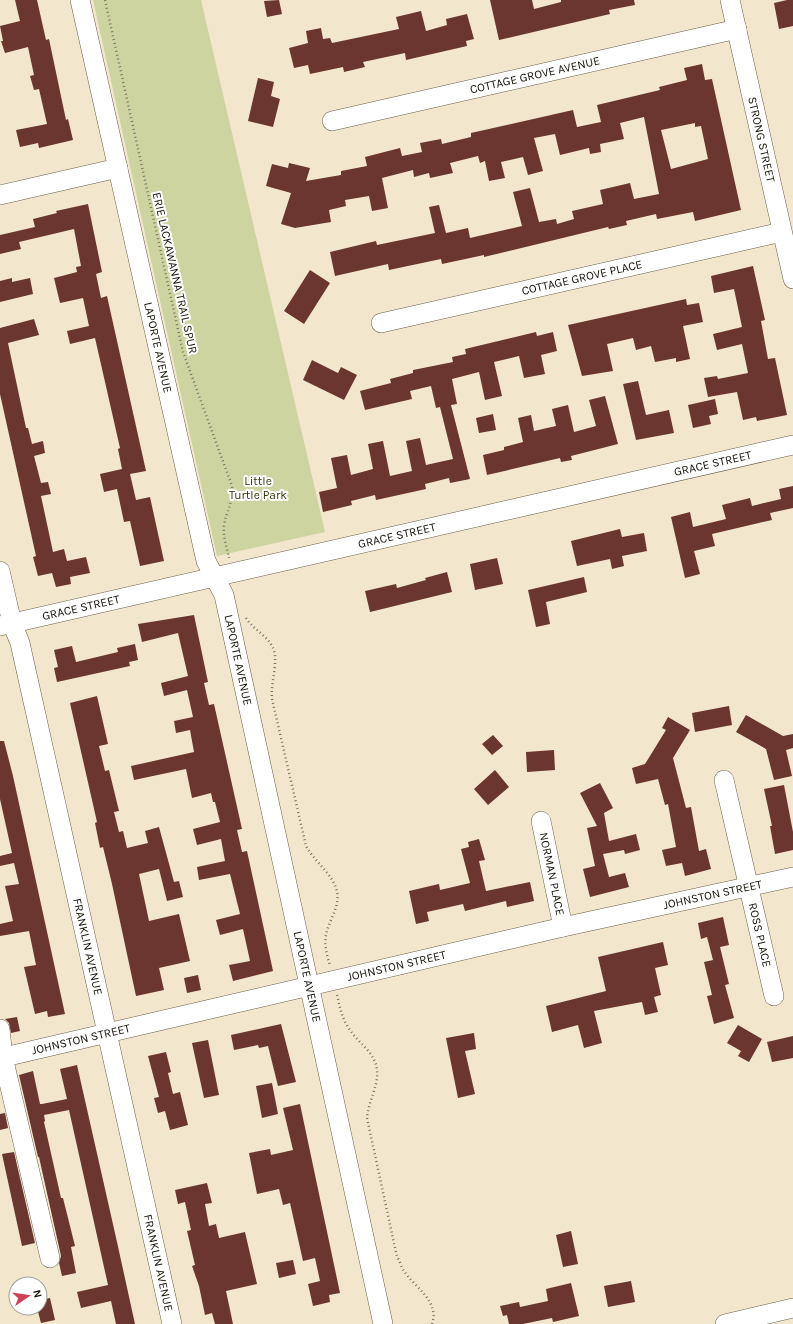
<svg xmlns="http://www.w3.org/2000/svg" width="793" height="1324" font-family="Karla,sans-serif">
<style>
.green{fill:#cdd4a0}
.building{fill:#6b3530;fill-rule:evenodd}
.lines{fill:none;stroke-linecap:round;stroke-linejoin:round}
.minor-casing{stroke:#685f48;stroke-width:20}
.path{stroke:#7b7464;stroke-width:2.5;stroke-dasharray:1 3;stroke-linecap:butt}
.minor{stroke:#fff;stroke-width:19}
.labels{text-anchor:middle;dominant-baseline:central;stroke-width:4;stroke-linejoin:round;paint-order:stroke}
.street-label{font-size:12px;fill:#141108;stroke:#fff}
.park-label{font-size:12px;fill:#35390c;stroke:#fff}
</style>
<rect width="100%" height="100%" fill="#f2e7cd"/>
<path class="green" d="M93,0H201L325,532L217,556Z"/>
<path class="building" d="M15,0H37L46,40L49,39L66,120L68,119L73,140L39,148L38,143L20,147L16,130L47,124L39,89L34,90L30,76L34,75L28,47L5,53L1,41H3L0,26L20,21Z
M279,0L282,14L267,17L264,1Z
M490,0H532L534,9L561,2V0H634L635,5L609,10L610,14L499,40Z
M787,0H793V26L779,29L774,3Z
M421,11L426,31L447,25L446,19L467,14L474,39L466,41L467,46L406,60L405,53L363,62L365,67L344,72L343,67L310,74L308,65L294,68L289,48L308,43L306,31L321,28L323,39L330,38L332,43L399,29L396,17Z
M702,64L705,80L712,79L741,210L695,221L693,212L657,219L656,214L626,221L627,225L609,229L608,227L484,257V255L442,264L441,259L389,270L388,264L335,276L330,252L376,241L377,245L435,233L429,207L439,205L446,233L468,228L470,238L522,226L513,192L530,188L539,222L556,219L557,224L574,219L572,211L603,204L600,190L630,183L634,199L659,194L644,117L620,123L624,139L600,144L601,152L590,154L589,148L560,155L555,134L534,138L543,171L528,175L523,157L501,162L505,178L489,181L485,161L480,163L478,156L450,163L453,173L430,178L429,173L414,177L413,170L382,178L388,208L372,211L369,196L345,200L346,206L329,210L331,222L295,228L281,224L291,193L266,186L272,164L288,168L289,163L310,168L306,181L341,175V171L367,166L365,157L400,148L402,156L422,152L420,143L441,139L442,144L471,137V133L573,110L577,127L601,122L597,105L660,90L659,87L687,80L684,68ZM695,123V127L701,126L708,159L671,169L661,130Z
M258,78L274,82L271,96L280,99L273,127L248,121Z
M88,204L102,272L96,274L101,298L107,296L146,471L130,474L136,500L150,497L164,561L140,566L130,521L124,522L117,489L104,492L100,474L122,469L118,449L120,448L95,338L70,344L67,331L89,326L83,298L60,303L54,278L77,272L76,267L81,266L74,229L19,242L21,249L0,254V235L35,227L33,219L57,213L56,211Z
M753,266L765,320L761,321L768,359L775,358L787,415L757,421L756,417L743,420L737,392L708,397L704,378L717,376L718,379L748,373L742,344L717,350L713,334L742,327L734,289L714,293L711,276Z
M310,270L330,283L304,324L284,311Z
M12,278V282L30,278L33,294L0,302V281Z
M686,299L687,305L699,303L703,322L683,326L690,359L676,362V358L655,362L651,346L636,350L633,338L607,344L613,371L582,376L568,325Z
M34,319L39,335L8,343L26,428H28L32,444L43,441L45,453L34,456L41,483L48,482L51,494L41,496L53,552L64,549L67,561L86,557L90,573L70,577L71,584L56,587L52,573L38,576L33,557L36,556L0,394V328Z
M536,332L537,336L553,332L557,351L541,355L545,374L524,378L519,356L494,362L502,396L485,400L479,372L452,379L457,404L451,405L470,479L450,483L449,478L425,484L426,489L376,500L375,495L351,501L352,505L323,512L319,492L337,488L331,458L347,455L351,475L373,469L368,444L383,441L390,476L412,471L406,441L420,438L426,465L453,459L440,407L436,408L431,386L410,391L412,399L365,410L360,391L391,383L390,379L413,373V370L453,362L452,357L466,354L465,349Z
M312,360L338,373L341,367L357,375L344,400L303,380Z
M638,381L646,415L669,410L674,433L636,440L623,384Z
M605,396L618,444L571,456L572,460L561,462L560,458L487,475L483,455L504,450V447L523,442L518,418L531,415L534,431L556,426L552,409L568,405L574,432L596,426L589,400Z
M715,399L718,414L709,416L711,424L693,428L688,405Z
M493,414L496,430L479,433L476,418Z
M793,486V508L770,513L772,520L712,534L715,546L694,551L700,574L685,578L671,517L690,512L693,527L726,519L722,505L750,498L752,506L781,499L779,489Z
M620,529L622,537L644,533L647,551L622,556L624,566L612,569L610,559L577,566L571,541Z
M497,558L503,584L475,590L470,564Z
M447,572L452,592L370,612L365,591L396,584L397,588L426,580L425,578Z
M584,577L587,592L546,602L550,624L536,627L528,590Z
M194,615L208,682L204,683L209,705L214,704L242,829L237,830L242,852L247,851L273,971L233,981L229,965L250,961L243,929L220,935L216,920L240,914L230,874L199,880L197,867L225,861L221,839L197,845L193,829L220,822L215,802H213L211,793L192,798L186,769L134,780L131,766L194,752L190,730L176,733L174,721L193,717L187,690L164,696L161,683L188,676L178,633L142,642L138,624Z
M135,644L138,660L129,662L130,666L57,682L54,668L58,667L54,650L72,646L76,662L118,652L117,648Z
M97,696L108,744L99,746L105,771L109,770L119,811L114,812L119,832L123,831L127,848L148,843L145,831L159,827L174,882L179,881L183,897L167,901L159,869L139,874L149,921L179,914L190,961L159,968L164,990L136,996L112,884L103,847L100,848L95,823L97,822L70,703Z
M729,706L732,725L695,732L692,713Z
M746,715L783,736L793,734V748L786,750L792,776L774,780L766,749L736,732Z
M668,717L690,730L673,758L686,808L691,807L699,851L706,849L711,869L685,876L682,863L666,866L662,850L676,847L668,804L665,805L658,779L636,784L632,768L645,764L666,730L662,728Z
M493,735L503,746L492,755L482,744Z
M0,741H4L13,776L65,1014L48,1017L47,1011L35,1014L24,967L36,965L29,931L0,936V924L13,921L5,886L19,884L14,863L0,866V856L12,853L0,799Z
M554,750L555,770L527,772L526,752Z
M495,770L509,787L488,805L474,789Z
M600,783L613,808L604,813L609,841L636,834L640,850L625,854L624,850L603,854L609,877L625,873L629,887L590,897L583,869L595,866L587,828L597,826L580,793Z
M784,785L793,832V850L775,854L770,826H772L764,789Z
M479,839L485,860L479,861L486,891L530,882L534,901L507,907L506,901L465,911L463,904L427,912L429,921L416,924L409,891L439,884L440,890L470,883L461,849L469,847L468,842Z
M723,917L729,945L720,947L729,984L725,985L734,1018L714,1024L707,996L712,995L704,962L713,960L707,937L701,939L698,923Z
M663,942L668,965L655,968L661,995L654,997L658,1012L645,1015L642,1002L594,1011L602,1043L584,1048L578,1025L552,1032L546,1006L606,991L598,957Z
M198,975L201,990L187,993L184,978Z
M17,1017L20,1031L11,1033L9,1023L5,1019Z
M281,1024L296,1082L278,1086L268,1046L259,1048L258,1045L234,1050L231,1035Z
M738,1025L762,1039L749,1062L738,1056L741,1051L727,1043Z
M474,1033L476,1049L465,1051L475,1094L458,1098L446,1038Z
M793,1036V1058L772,1062L767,1042Z
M208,1040L219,1095L204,1098L192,1043Z
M166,1052L171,1072L168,1073L173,1094L180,1092L188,1125L170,1130L165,1111L158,1113L154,1098L159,1097L148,1056Z
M77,1065L117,1242L135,1324H116L111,1301L81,1308L77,1292L108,1285L69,1110L44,1115L45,1121L44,1122L61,1198H63L75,1246L71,1247L76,1273L62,1276L59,1263L61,1256L39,1157H38L19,1075L33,1071L40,1104H42L67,1099L60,1069Z
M272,1083L278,1114L262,1118L256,1086Z
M300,1104L340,1293L329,1295L330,1302L313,1306L308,1284L320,1281L315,1258L303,1261L290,1203L283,1205L279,1189L257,1194L249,1153L270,1149L271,1155L293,1150L283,1108Z
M5,1113L8,1128L0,1130V1114Z
M14,1152L35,1243L22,1246L2,1154Z
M207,1183L212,1203L205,1204L209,1226L216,1224L219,1238L245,1232L257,1284L226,1291L233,1324H215L212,1313L205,1315L199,1286L192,1266L195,1265L187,1231L191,1230L185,1202L178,1204L175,1190Z
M571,1231L578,1264L563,1267L556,1235Z
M293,1260L296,1274L279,1278L276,1263Z
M631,1281L635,1302L608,1307L604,1286Z
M571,1283L579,1316L553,1322L552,1318L523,1324H509L507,1315L503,1316L500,1306L519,1302L520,1307L548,1301L546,1289Z
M50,1298L55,1320L41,1323L37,1308H40V1300Z"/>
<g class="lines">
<g class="minor-casing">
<g id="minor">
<path id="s1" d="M80,0L206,561L224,595L383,1324"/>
<path id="s2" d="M730,0L793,279"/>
<path id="s3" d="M332,121L737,29"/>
<path d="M0,195L118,168"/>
<path id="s4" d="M381,323L782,232"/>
<path id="s5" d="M0,571L12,623L20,643L172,1324"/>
<path id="s6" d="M0,626L793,445"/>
<path id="s7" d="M724,780L774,996"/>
<path id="s8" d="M541,821L563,927"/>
<path d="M0,1029L3,1057L50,1258"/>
<path id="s9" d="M0,1058L563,927L793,877"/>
<path d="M725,1324L793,1308"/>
</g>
</g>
<path class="path" d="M105,0L183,352L232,486C233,504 226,511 224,526C223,537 227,548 229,558
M246,618C253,629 266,635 272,646C280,659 270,683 272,699L306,846C314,861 331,873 336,888C342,905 329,919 326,935C324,945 327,956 330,965
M337,995C340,1008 342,1019 350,1030C359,1044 375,1052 377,1070C379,1085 368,1102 367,1118L397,1257C400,1261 401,1267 404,1271C415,1288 440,1301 432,1324"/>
<use href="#minor" class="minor"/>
</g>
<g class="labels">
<g class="street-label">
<text stroke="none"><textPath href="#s3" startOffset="208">COTTAGE GROVE AVENUE</textPath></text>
<text stroke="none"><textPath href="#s2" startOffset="143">STRONG STREET</textPath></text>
<text transform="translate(175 273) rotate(77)">ERIE LACKAWANNA TRAIL SPUR</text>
<text stroke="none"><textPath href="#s4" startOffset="206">COTTAGE GROVE PLACE</textPath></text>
<text stroke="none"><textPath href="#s1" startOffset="356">LAPORTE AVENUE</textPath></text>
<text stroke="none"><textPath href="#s6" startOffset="731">GRACE STREET</textPath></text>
<text stroke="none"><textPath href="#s6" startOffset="407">GRACE STREET</textPath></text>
<text stroke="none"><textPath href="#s6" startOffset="83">GRACE STREET</textPath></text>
<text stroke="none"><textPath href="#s1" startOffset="680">LAPORTE AVENUE</textPath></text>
<text stroke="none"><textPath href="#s8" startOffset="54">NORMAN PLACE</textPath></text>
<text stroke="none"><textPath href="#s9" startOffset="731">JOHNSTON STREET</textPath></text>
<text stroke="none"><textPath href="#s7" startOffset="159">ROSS PLACE</textPath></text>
<text stroke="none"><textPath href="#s5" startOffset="386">FRANKLIN AVENUE</textPath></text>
<text stroke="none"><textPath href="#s9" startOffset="407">JOHNSTON STREET</textPath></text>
<text stroke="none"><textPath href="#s1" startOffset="1004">LAPORTE AVENUE</textPath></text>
<text stroke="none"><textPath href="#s9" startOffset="83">JOHNSTON STREET</textPath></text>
<text stroke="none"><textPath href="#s5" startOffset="710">FRANKLIN AVENUE</textPath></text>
</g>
<g class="park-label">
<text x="258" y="481">Little<tspan x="258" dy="14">Turtle Park</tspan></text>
</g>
</g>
<g transform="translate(28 1296) rotate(77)"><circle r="19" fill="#ffffff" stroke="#a1a09c"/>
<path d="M0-3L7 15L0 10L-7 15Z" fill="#d14155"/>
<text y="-6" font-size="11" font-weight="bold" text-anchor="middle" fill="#141108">N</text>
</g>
</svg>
